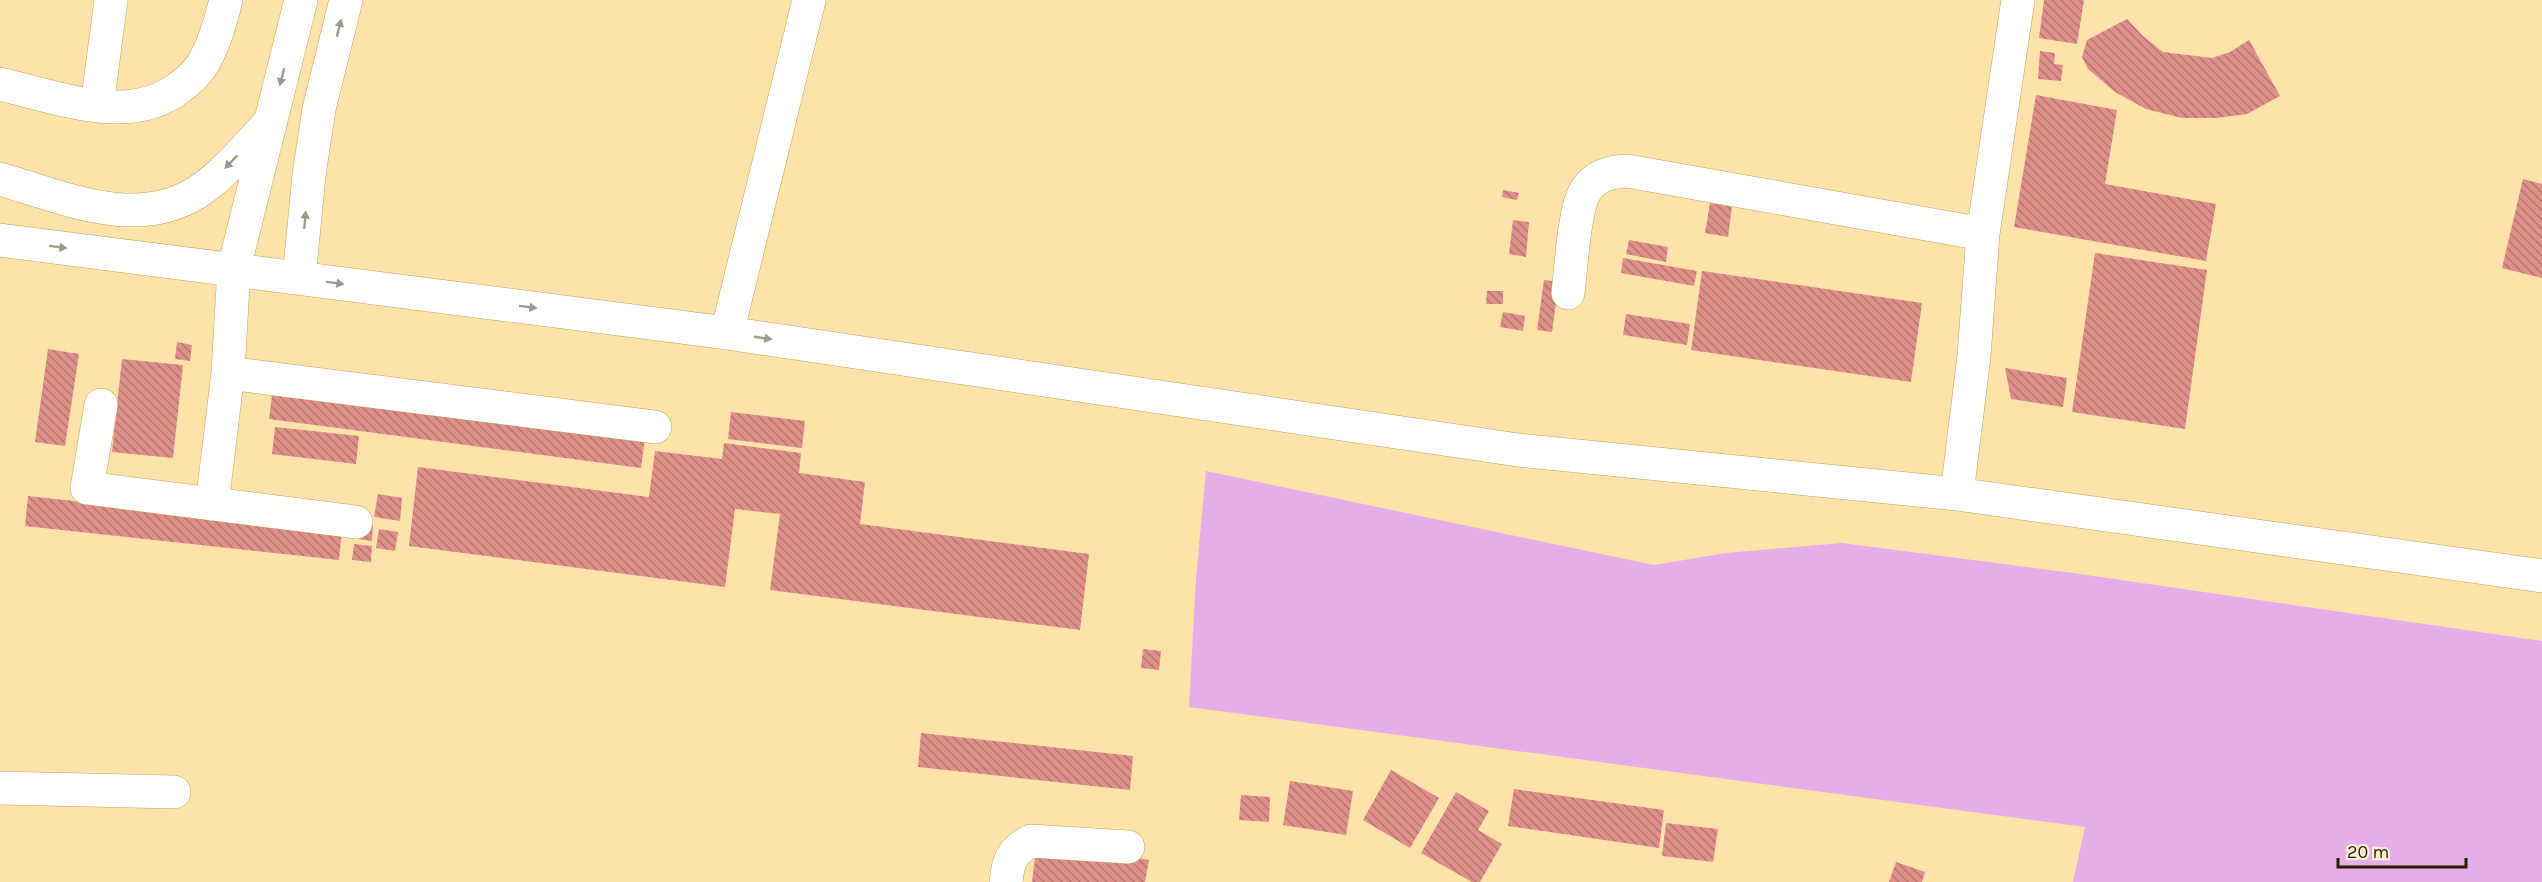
<svg xmlns="http://www.w3.org/2000/svg" width="2542" height="882" font-family="Karla,sans-serif">
<style>
.grass{fill:#e6aee8}
.building{fill:url(#building-back-hatch)}
.lines{fill:none;stroke-linecap:round;stroke-linejoin:round}
.minor-casing{stroke:#c1a05b;stroke-width:34}
.minor{stroke:#fff;stroke-width:33}
.oneway{fill:#9f998c}
</style>
<defs>
<pattern id="building-back-hatch" width="6" height="6" patternUnits="userSpaceOnUse" patternTransform="scale(1.5)"><rect width="6" height="6" fill="#df908a"/><path d="M-1 5l2 2M0 0l6 6M5-1l2 2" fill="none" stroke="#b5756e"/></pattern>
</defs>
<rect width="100%" height="100%" fill="#fde2aa"/>
<path class="grass" d="M1206,471L1654,565L1726,553L1842,543L2073,573L2542,641V882H2073L2085,827L1189,707L1196,579Z"/>
<path class="building" d="M2044,0H2084L2077,44L2039,38Z
M2127,19L2143,36L2163,52L2212,58L2230,52L2249,40L2280,96L2247,114L2217,118H2182L2146,109L2115,92L2088,69L2082,57L2087,40Z
M2040,51L2055,53L2054,64L2063,65L2061,81L2038,79Z
M2036,95L2117,110L2105,184L2216,204L2206,261L2014,227Z
M2523,179L2542,184V278L2502,268Z
M1503,190L1519,193L1517,200L1502,197Z
M1710,203L1732,207L1728,237L1705,233Z
M1513,220L1529,222L1526,257L1509,254Z
M1629,240L1668,247L1666,262L1626,254Z
M2095,253L2207,270L2185,429L2072,412Z
M1623,258L1697,271L1694,286L1621,273Z
M1702,271L1922,303L1911,382L1691,350Z
M1544,280L1559,282L1552,332L1537,330Z
M1487,291H1503V304H1486Z
M1503,312L1525,316L1523,331L1500,327Z
M1626,314L1690,324L1687,345L1623,335Z
M177,342L192,345L190,361L175,359Z
M48,349L79,354L65,446L35,442Z
M122,359L183,365L173,458L112,452Z
M2005,368L2067,378L2063,407L2011,399Z
M273,388L645,438L641,468L269,419Z
M731,412L805,421L802,448L728,439Z
M275,427L359,436L356,464L272,454Z
M724,443L801,453L799,473L865,482L860,524L1089,554L1080,630L770,590L780,514L735,509L725,587L409,546L418,467L649,497L655,451L722,459Z
M378,494L402,498L400,521L374,517Z
M28,496L342,530L339,560L25,526Z
M359,524L373,525L372,541L358,539Z
M379,529L398,532L395,551L376,548Z
M354,544L372,546L371,562L352,560Z
M1143,649L1161,651L1159,670L1141,668Z
M921,733L1133,756L1130,790L918,767Z
M1391,770L1439,798L1410,848L1363,820Z
M1290,781L1353,791L1346,835L1283,825Z
M1514,789L1664,810L1659,848L1508,826Z
M1456,792L1489,811L1478,830L1502,844L1480,882H1472L1421,853Z
M1241,795L1270,797L1269,822L1239,820Z
M1666,823L1718,829L1713,862L1662,856Z
M1037,843L1149,860L1145,882H1032Z
M1896,862L1925,872L1922,882H1889Z"/>
<g class="lines">
<g class="minor-casing">
<path id="minor" d="M0,84C57,97 130,127 180,87C191,79 202,68 207,56C216,39 221,19 226,0
M97,106L111,0
M0,179C63,197 137,232 199,191C226,173 248,145 271,121
M0,240L727,333L1518,450L1957,494L2542,576
M299,278L309,175L319,109L346,0
M1568,293C1571,270 1574,207 1586,190C1596,175 1610,172 1627,171L1983,234
M727,333L809,0
M228,373L655,427
M101,405L87,488L356,522
M1957,494L1974,356L1983,234L2018,0
M212,504L228,373L234,268L301,0
M0,788L174,792
M1006,882C1008,861 1012,850 1031,841L1128,847"/>
</g>
<use href="#minor" class="minor"/>
</g>
<defs><path id="oneway-solid" d="M-6-.8H1V-3.2L6.5 0L1 3.2V.8H-6Z" transform="scale(1.5)"/></defs>
<g class="oneway">
<use href="#oneway-solid" transform="translate(339 28) rotate(-76)"/>
<use href="#oneway-solid" transform="translate(282 77) rotate(104)"/>
<use href="#oneway-solid" transform="translate(231 162) rotate(134)"/>
<use href="#oneway-solid" transform="translate(305 220) rotate(-85)"/>
<use href="#oneway-solid" transform="translate(58 247) rotate(7)"/>
<use href="#oneway-solid" transform="translate(335 283) rotate(7)"/>
<use href="#oneway-solid" transform="translate(528 307) rotate(7)"/>
<use href="#oneway-solid" transform="translate(763 338) rotate(8)"/>
</g>
<path d="M2338 858v9h128v-9" fill="none" stroke="#291d00" stroke-width="3"/>
<text x="2347" y="858" font-size="18" fill="#291d00" stroke="#fef1d5" stroke-width="4.5" paint-order="stroke">20 m</text>
</svg>
